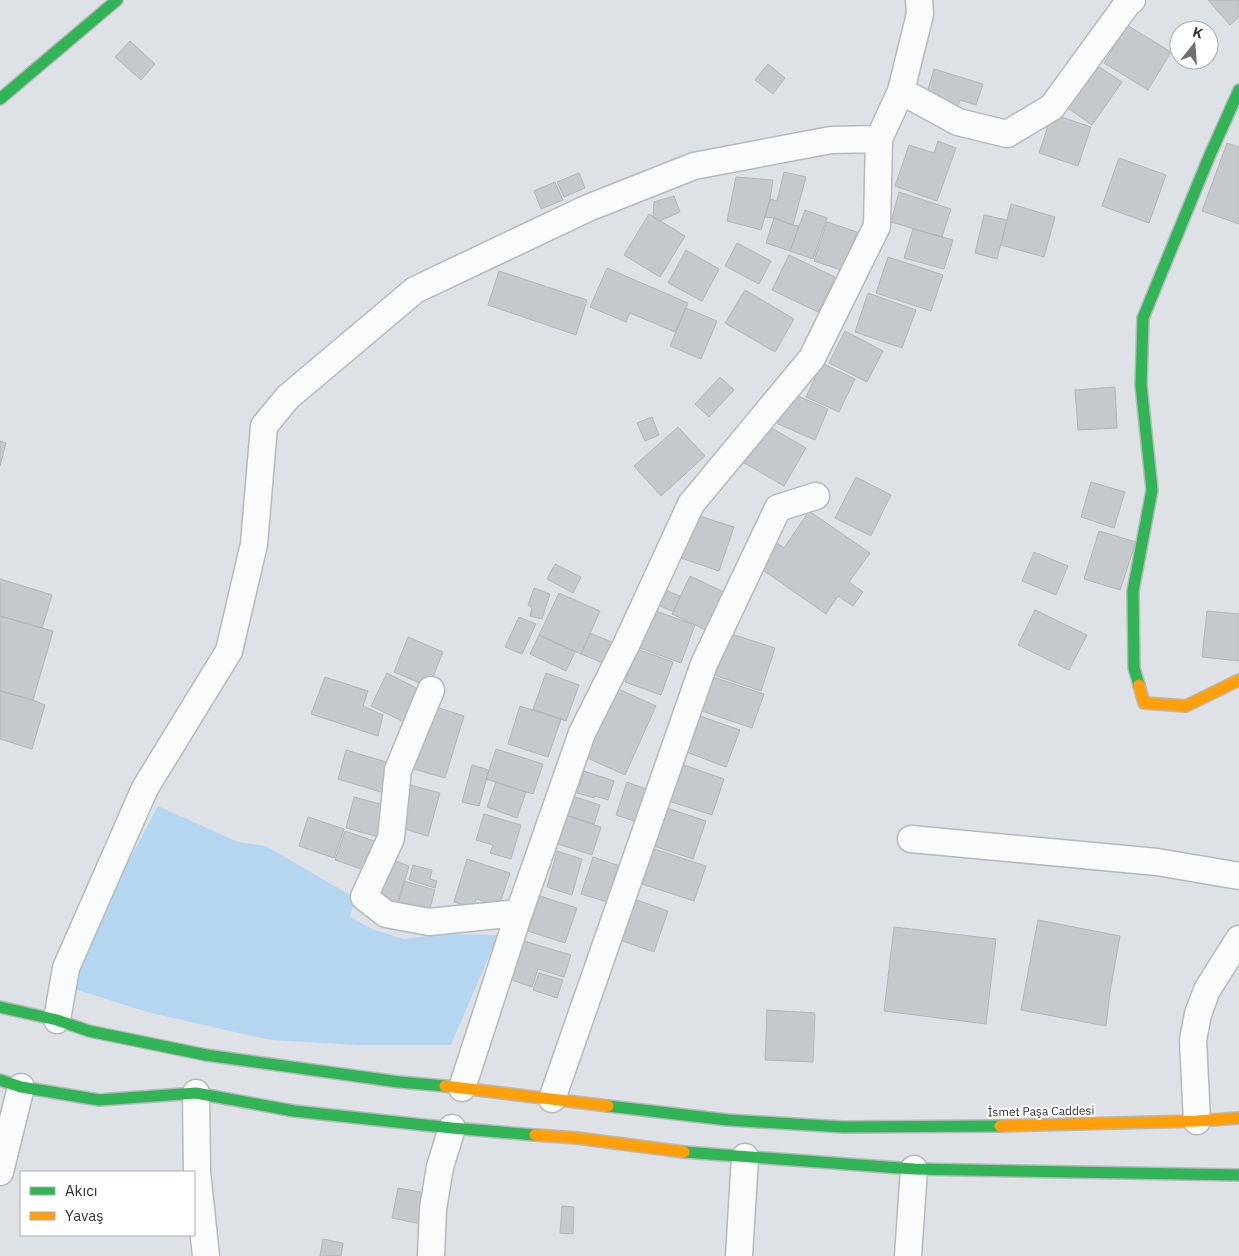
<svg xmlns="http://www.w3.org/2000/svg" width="1239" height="1256" font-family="'IBM Plex Sans',sans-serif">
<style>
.green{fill:#b4d6f0}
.building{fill:#c6c9cc;stroke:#b3b5b8}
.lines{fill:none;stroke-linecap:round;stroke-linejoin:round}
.street-casing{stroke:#b6b9bc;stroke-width:29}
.fast-casing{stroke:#b6b9bc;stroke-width:14}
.slow-casing{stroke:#b6b9bc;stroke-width:14}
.street{stroke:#fafbfb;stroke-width:26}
.fast{stroke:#30b455;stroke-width:11}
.slow{stroke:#ff9f0a;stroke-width:11}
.labels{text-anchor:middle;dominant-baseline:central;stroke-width:4;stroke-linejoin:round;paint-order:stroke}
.street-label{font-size:12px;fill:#313437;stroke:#fff}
</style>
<rect width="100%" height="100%" fill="#dee2e6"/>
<path class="green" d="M158,806L238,842L266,846L355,898L350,917L374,930L404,939L445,934L498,935L451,1045H358L270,1040L151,1013L74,989L92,931Z"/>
<path class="building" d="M1208,0H1239V17L1230,25Z
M1127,25L1171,52L1148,90L1104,63Z
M130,41L155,64L141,80L115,57Z
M768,64L785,78L773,94L755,80Z
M1098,66L1122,82L1092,125L1068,108Z
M934,69L983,84L976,105L960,100L957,109L925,100Z
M1052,114L1091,127L1078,166L1039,153Z
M938,141L956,148L937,201L895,186L909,145L934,153Z
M1227,143L1239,147V224L1202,211Z
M1119,158L1166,175L1149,223L1102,206Z
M784,172L806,177L793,225L774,218L765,217L770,199L777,201Z
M579,173L585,188L564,197L557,182Z
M736,177L773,180L770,199L761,230L727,221Z
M555,182L563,200L541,209L534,191Z
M899,192L951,209L942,237L891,222Z
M674,196L680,212L660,221L653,217L654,202Z
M1011,204L1055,217L1044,257L1001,245Z
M805,210L827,218L813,259L790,251Z
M649,214L685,236L660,277L624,255Z
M984,215L1007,220L997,259L975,253Z
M774,218L793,225L799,226L790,251L766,243Z
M827,222L857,232L844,271L814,261Z
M913,229L953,240L944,269L904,258Z
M737,243L771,261L759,284L725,266Z
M686,250L719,269L702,301L668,283Z
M789,255L835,277L818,312L772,290Z
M888,257L943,275L931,311L876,293Z
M607,268L688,303L675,332L630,313L626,322L590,307Z
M499,271L587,300L576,335L488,305Z
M745,290L794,319L775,352L725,323Z
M868,293L916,310L902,348L855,332Z
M686,308L717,321L701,359L670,346Z
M845,331L883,351L867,382L829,363Z
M822,363L855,379L839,412L806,397Z
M720,377L734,390L709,417L695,404Z
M1115,387L1117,428L1078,430L1075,390Z
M791,393L828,409L815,440L778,424Z
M652,417L659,435L645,441L637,423Z
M763,423L806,448L784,486L741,461Z
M678,427L705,456L661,496L634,466Z
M0,441L6,443L0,466Z
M856,477L891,495L871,536L835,518Z
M1091,482L1125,492L1114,528L1081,517Z
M809,511L870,553L849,582L863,592L853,606L838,596L826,614L757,566L774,541L784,548Z
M693,514L734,527L719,571L678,557Z
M1099,531L1136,542L1120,590L1084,579Z
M1034,552L1068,566L1056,595L1022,581Z
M555,564L581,577L573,593L547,579Z
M690,576L726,593L708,631L672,614Z
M0,579L52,595L42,628L0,616Z
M534,588L550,594L542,619L530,616L532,608L528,605Z
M665,590L680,596L674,612L658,605Z
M559,593L600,611L581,654L539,635Z
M653,610L695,625L681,663L640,648Z
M1035,610L1087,635L1069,670L1018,645Z
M1207,611L1239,614V661L1202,657Z
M0,616L53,631L33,700L0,691Z
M519,617L536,624L522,654L505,647Z
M590,633L619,645L610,666L581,654Z
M728,633L775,648L761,691L714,675Z
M539,635L575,652L566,671L530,654Z
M408,637L443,652L429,687L394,672Z
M637,649L673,662L661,695L625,682Z
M387,673L424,692L408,724L371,706Z
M546,673L579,685L566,721L533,709Z
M707,675L764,694L752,728L696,709Z
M325,677L368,691L363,706L383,715L378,736L311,714Z
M614,687L656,706L625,775L583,756Z
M0,691L33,700L45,705L32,749L0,739Z
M430,705L464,716L445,778L410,768Z
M520,706L561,719L548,757L508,744Z
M697,715L740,730L726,767L684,751Z
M496,749L543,764L533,794L486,779Z
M346,750L393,764L384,793L338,779Z
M681,764L724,779L712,815L669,801Z
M472,765L489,770L479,806L462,802Z
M584,771L614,781L608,800L595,796L594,798L577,793Z
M496,782L526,792L517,818L487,807Z
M627,782L654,792L643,824L616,815Z
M410,785L440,793L428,836L398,827Z
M569,795L600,805L594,824L563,814Z
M354,797L387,806L379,837L346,828Z
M667,808L706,821L693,859L654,846Z
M484,814L521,825L511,859L490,853L493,845L476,840Z
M561,814L601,827L592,855L552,842Z
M308,817L344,829L334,858L299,846Z
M345,831L380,843L370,872L335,860Z
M654,849L706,866L694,901L642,884Z
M557,851L582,859L572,895L547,887Z
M385,857L409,866L398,904L373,895Z
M593,857L629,869L617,905L581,894Z
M467,859L510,873L499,906L476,899L474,908L454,902Z
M413,865L432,870L430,879L437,881L435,888L409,880Z
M404,881L435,890L427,919L396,910Z
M540,896L577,908L565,943L528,931Z
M631,898L668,911L654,952L617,939Z
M1038,920L1120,936L1110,992L1106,1026L1021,1010Z
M894,927L996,939L986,1024L884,1011Z
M524,941L571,955L564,977L538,969L532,987L512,980Z
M539,973L563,980L557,998L533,990Z
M767,1010L815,1013L813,1062L765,1060Z
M398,1188L426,1193L421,1224L392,1218Z
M562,1206L574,1207L573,1234L560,1233Z
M323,1239L343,1243L341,1256H320Z"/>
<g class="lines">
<g class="street-casing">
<path id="street" d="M901,91L958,122L1007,134L1052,107L1127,4L1132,0
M431,690L398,770L391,838L364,897L386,914L429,922L519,913
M911,839L1157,862L1239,876
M57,1020L66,968L145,788L229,651L254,544L264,426L288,397L415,290L588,208L694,166L831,140L879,139
M462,1088L519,913L582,733L627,643L691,504L812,358L877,226L879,139L901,91L920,14L919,0
M196,1093L197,1172L206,1256
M552,1099L704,664L778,508L816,496
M1197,1121L1193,1040L1198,1014L1207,990L1239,939
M0,1172L21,1087
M431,1256L433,1209L440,1167L452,1128
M739,1256L745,1157
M908,1256L914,1169"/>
</g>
<g class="fast-casing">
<path id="fast" d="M0,99L117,0
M1139,685L1134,668L1133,591L1152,490L1141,385L1143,318L1209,157L1239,90
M0,1007L57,1020L89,1031L206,1055L399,1082L445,1086
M0,1080L21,1087L99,1100L196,1093L294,1111L452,1128L535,1135
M608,1106L728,1120L843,1127L1000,1126
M684,1152L914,1169L1239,1175"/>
</g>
<g class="slow-casing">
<path id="slow" d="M1139,685L1144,703L1186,706L1239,680
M445,1086L608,1106
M1000,1126L1197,1121L1239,1118
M535,1135L577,1138L684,1152"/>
</g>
<use href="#street" class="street"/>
<use href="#fast" class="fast"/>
<use href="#slow" class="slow"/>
</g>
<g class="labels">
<g class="street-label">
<text transform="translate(1041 1111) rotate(-1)">İsmet Paşa Caddesi</text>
</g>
</g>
<rect x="20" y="1171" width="175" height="65" fill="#ffffff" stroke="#adaeaf"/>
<rect x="30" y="1187" width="25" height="8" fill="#30b455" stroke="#adaeaf"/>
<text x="65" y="1196" font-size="15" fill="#313437">Akıcı</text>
<rect x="30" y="1212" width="25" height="8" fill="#ff9f0a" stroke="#adaeaf"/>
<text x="65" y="1221" font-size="15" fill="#313437">Yavaş</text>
<g transform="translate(1194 45) rotate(17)"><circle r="24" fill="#ffffff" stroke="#adaeaf"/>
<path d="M0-4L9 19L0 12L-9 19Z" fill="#6e7174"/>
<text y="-8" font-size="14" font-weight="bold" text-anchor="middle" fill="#313437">K</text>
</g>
</svg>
